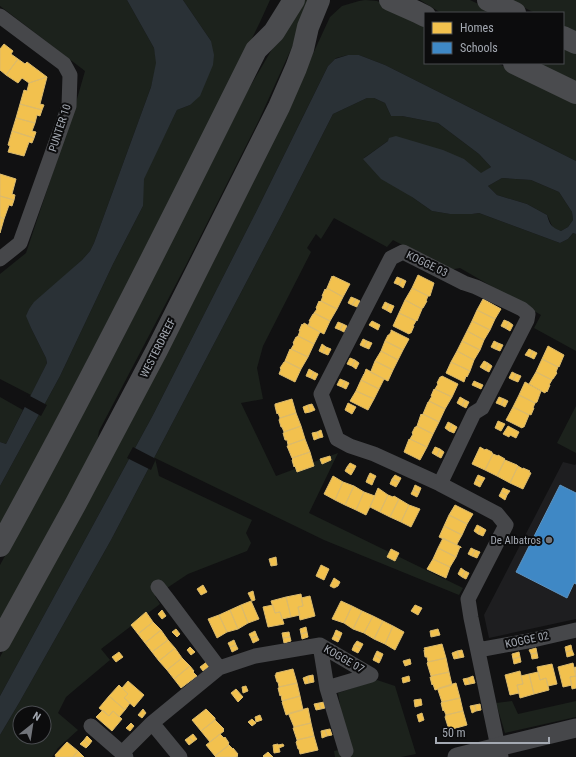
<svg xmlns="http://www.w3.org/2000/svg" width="576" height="757" font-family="'Roboto Condensed',sans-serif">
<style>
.built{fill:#1e1e20}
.green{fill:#1c221c;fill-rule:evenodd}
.water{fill:#2a3136;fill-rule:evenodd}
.pier{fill:#111112}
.homes{fill:#f2c14e;stroke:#dbba6c}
.schools{fill:#3f88c5;stroke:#5d92bf}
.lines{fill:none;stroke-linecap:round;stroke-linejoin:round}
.minor{stroke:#46474a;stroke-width:15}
.tertiary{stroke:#46474a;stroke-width:19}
.secondary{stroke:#4a4b4e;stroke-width:22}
.poi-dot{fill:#71747a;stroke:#0c0c0d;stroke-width:1.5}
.labels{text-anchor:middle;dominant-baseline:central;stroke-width:4;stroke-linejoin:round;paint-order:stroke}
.street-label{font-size:11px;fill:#a4a9b2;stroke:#0c0c0d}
.poi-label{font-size:11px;fill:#a4a9b2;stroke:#0c0c0d;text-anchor:end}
</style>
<rect width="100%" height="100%" fill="#111112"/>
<path class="built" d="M563,462L575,465L576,464V619L489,638L484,615Z"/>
<path class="green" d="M0,0H127L154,48L157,63L151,87L94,243L90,251L82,260L29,309L27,316L31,328L46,358L47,363L31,395L0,379V274L26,253L75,106L85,71L0,6Z
M183,0H270L260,22L197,150L0,527V486L60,376L113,264L143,206V179L175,114L177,110L190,105L211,41Z
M301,0H308L312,3L259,120L186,265L99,431L96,448L0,622V565L119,346L248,90Z
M365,0L377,1L384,4L425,26V63H497L576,103V161L385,65L359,55H348L336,58L328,66L322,78L257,210L153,415L0,696V657L46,572L305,71L330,17L342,6L359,1Z
M420,0H470L497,13H441Z
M509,0H576V33L563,27V13H535Z
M563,46L576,52V84L535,63H563Z
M367,98H374L385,103L391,116H402L438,123L479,154L491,167L481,174L388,141L364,158L412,197L432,211L450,214H472L479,213L560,243L568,239L573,233L576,234V351L534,328L541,315L460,268L449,270L393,240L387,247L334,218L321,239L316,234L307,248L311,252L263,346L257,368L263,399L241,403L276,476L338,453L309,513L463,588L459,595L324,540L155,458L159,476L252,520L246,533L251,543L247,551L188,574L155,596L160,604L101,649L110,660L66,697L58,713L78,730L58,748L52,757H0V735L19,703L111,540L281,216L333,114ZM20,713H44V737H20Z
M502,178L531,180L559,192L572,212L573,220L568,227L561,231L553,228L547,215L527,204L497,195L488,186Z
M0,397L23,410L6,444L0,442Z
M576,406V453L557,443Z
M377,680L395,686L416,754L401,757H335L334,751L347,748L338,693Z
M512,701L518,714L576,701V717L505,733L496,703Z"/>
<path class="water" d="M127,0H183L211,41L214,55L213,65L200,96L190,105L177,110L175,114L144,179L143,206L113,264L60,376L0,486V442L6,444L47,363L46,358L31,328L26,316L29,309L34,302L82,260L90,251L94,243L151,87L156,63L154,48Z
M348,55H359L385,65L576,161V234L573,233L568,239L560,243L479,213L472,214H450L432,211L412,197L381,179L363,159L388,141L389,138L396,136L443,150L464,159L481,173L491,167L479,154L438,123L402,116H391L385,103L374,98H367L333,114L281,216L111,540L19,703L0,735V696L153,415L257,210L328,66L335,59ZM502,178L531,180L559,192L572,212L573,220L568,227L561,231C551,227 550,225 547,215L527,204L497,195L488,186Z"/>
<path class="pier" d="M28,395L47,405L41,416L23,406Z
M133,447L156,459L151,470L127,458Z"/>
<path class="homes" d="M4,44L13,51L11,54L18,59L6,75L0,70V49Z
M18,59L25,64L27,62L47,77L29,83L22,78L18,83L6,75Z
M47,77L40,104L44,105L42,110L20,104L24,90L27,91L29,83Z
M20,104L42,110L40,116L37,115L35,123L16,118Z
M16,118L35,123L32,131L36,132L34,138L12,131Z
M12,131L34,138L32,143L29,142L24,156L8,152L10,146L8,145Z
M0,174L16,179L12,194L15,195L14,200L0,196Z
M0,196L14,200L12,206L9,205L4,219L0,217Z
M0,217L4,219L0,233Z
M418,275L434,283L430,296H428L412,288Z
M332,276L333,277V276L350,284L343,297L327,288Z
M397,277L402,279L399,285L394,283Z
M402,279L406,281L403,288L399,285Z
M327,288L343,297L337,309L321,301L323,296H322L325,289L326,290Z
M412,288L428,296L426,301H427L423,308H422V309L405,300Z
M351,297L356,299L352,305L348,303Z
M356,299L360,301L357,307L352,305Z
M483,299L501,309L495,319L477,310Z
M405,300L422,309L417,321L416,320V321L399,313Z
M319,301L320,302L321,301L337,309L330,321L314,313L317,309L316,308Z
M385,302L389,304L386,310L382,308Z
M389,304L394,306L391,313L386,310Z
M477,310L495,319L490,330L472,321Z
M314,313L330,321L324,334L308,326L310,321H309L313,314H314Z
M399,313L416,321L413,326H414L411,333H410L409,334L393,326Z
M504,320L509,322L505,328L501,326Z
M372,321L380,325L378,330L369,325Z
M472,321L490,330L484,340L467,331Z
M338,322L343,324L340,330L335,328Z
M509,322L513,325L510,331L505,328Z
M304,323L320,332L314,344L298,336L300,331H299L302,324L303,325Z
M343,324L347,326L344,332L340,330Z
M391,330L409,339L403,350L385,341L388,335H389L391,332Z
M467,331L484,340L480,350L462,341Z
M298,336L314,344L308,357L291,349L294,344L293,343L296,337H297Z
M363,339L367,341L364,347L360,345Z
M367,341L372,343L369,349L364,347Z
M385,341L403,350L398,360L381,351Z
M462,341L480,350L474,360L457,351Z
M494,341L498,343L495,349L491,347Z
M498,343L503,345L500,351L495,349Z
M322,344L326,347L323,353L319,351Z
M548,346L564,355L559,367L558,366V367L542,359Z
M326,347L331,349L328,355L323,353Z
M290,349L291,350V349L308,357L301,369L285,361Z
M529,349L533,351L530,357L525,355Z
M381,351L398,360L393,370L375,361Z
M457,351L474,360L470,371L451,362Z
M533,351L537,353L534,359L530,357Z
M350,358L355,360L352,366L347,364Z
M542,359L558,367L556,372L557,373L553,379H552V380L536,372Z
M355,360L359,363L356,369L352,366Z
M285,361L301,369L295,382L279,374L281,369L280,368L284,362H285Z
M375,361L393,370L388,381L370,372L371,371Z
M484,361L488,363L485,370L480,367Z
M451,362L470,371L467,377L466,376L464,382L446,373Z
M488,363L492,366L489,372L485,370Z
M309,369L314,372L311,378L306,376Z
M366,369L384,379L379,389L361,380L364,374V375Z
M314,372L318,374L315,380L311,378Z
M512,372L516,374L513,380L509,378Z
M536,372L552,380L549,385H550L547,392L546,391L545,393L529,384Z
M516,374L521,376L518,382L513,380Z
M442,376L458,384L452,397L435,389L438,384L437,383L440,377H441Z
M340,379L345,381L342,387L337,385Z
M361,380L379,389L374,399L356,391Z
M345,381L349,383L346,389L342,387Z
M474,381L483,385L481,389L472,385Z
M525,382L541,391L537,402L535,403L519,395Z
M434,389L435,390V389L452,397L445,409L429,401L432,396H431Z
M356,391L374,399L368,410L350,401Z
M519,395L535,403L533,408H534L531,415L529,414V415L513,407Z
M460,397L465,400L462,406L457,403Z
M499,397L504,399L501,405L496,403Z
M292,399L296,413L280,418L278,413L277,414L275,406V404Z
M504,399L508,401L505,407L501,405Z
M465,400L469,402L466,408L462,406Z
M429,401L445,409L439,422L423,414L428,402H429Z
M348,403L356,407L352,414L345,410Z
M312,404L315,410L310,412L308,405Z
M308,405L310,412L305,413L303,407Z
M513,407L529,415L524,427H523L522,428L506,420Z
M296,413L301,426L284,432L282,427H281L279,420L280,418Z
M421,414L422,415L423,414L439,422L433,434L417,426Z
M498,421L505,424L501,431L495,428Z
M448,422L452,424L449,431L445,428Z
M452,424L457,427L454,433L449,431Z
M301,426L305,439L288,445L287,440H285L283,433H284V432Z
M417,426L433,434L427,447L410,439L413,434L412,433L415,427H416Z
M508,426L519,432L516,438L510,435L509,437L503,434Z
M321,430L323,437L319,438L317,432Z
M317,432L319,438L314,440L312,433Z
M305,439L310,452L292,458L287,446H288V445Z
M409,439L410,440V439L427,447L420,460L404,452Z
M435,447L440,449L437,456L432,453Z
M480,447L485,450L486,449L492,452V453L493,454L485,470L472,464Z
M440,449L444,452L441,458L437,456Z
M310,452L314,466L297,472L295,466L294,467L292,460L293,459L292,458Z
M493,454L498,456V455L505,459L504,460H505L497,476L485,470Z
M330,456L331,460L322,464L320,459Z
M505,460L517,465L518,466L510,483L497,476Z
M350,463L356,466L354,470L347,467Z
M518,466L523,469V468L530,471L529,472L531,473L523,489L510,483Z
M347,467L354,470L351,475L345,471Z
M370,473L376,476L374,480L368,477Z
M395,475L401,478L399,482L392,479Z
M478,475L485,478L482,483L476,479Z
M333,476L343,482L335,500L324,494Z
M368,477L374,480L372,485L366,482Z
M392,479L399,482L396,487L390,484Z
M476,479L482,483L480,487L474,484Z
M343,482L354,486L345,505L335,500Z
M415,485L421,488L419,493L413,490Z
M354,486L364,492L356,510L345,505Z
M378,488L388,495L380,512L370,507Z
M503,488L510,491L507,495L501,492Z
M413,490L419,493L417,497L411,494Z
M364,492L375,496L366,515L356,510Z
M501,492L507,495L505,500L499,496Z
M388,495L393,497L394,496L399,499L390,517L380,512Z
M399,499L409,505L401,522L390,517Z
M409,505L420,509L411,527L401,522Z
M455,505L473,514L467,524L449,515Z
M449,515L467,524L462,535L444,526Z
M477,525L481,527L478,534L474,531Z
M444,526L462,535L457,544V545L439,537Z
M481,527L486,530L483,536L478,534Z
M443,538L461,547V548L460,547L456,557L438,548Z
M438,548L456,557L450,567L433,559Z
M471,548L475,550L472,556L468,554Z
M391,549L399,553L395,561L387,557Z
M475,550L480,552L477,558L472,556Z
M276,557L277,565L271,566L269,559Z
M433,559L450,567L446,578L427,569Z
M321,565L329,569L324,580L316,576Z
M461,568L465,571L462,577L458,574Z
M465,571L469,573L466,579L462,577Z
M334,578L340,582L338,586L334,588L330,586Z
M203,585L207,592L201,595L197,589Z
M253,591L255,600L252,601L248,593Z
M301,594L303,606L298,607L300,615L291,617L286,597Z
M310,596L315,616L300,620L298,607L303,606L301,598Z
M286,597L291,617L282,619L280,612L275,613L271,601Z
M251,601L259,619L248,623L241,605Z
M341,601L352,606L344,623L332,619Z
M241,605L248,623L238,629L230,610Z
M273,605L275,613L280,612L284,624L268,627L263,607Z
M415,605L422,608L418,615L411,611Z
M352,606L362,611L353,629L344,623Z
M162,610L166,616L162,619L158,614Z
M230,610L238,629L227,632L219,615Z
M362,611L373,616L364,633L353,629Z
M146,612L153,622L138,634L131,625Z
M219,615L227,632L217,638L208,619Z
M373,616L383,621L374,639L364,633Z
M383,621L393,626L385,644L374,639Z
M153,622L161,630L145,643L138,634Z
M393,626L404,632L395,650L385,644Z
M306,627L307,632L301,634L300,629Z
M176,629L180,634L177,637L172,632Z
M438,629L440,635L431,637L430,631Z
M161,630L168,640L152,652L145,643Z
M336,630L342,633L340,638L334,635Z
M255,631L257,636L251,638L249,634Z
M289,632L290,637L283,638L282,633Z
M307,632L308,637L302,639L301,634Z
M334,635L340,638L338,642L332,639Z
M257,636L259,640L253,643L251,638Z
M290,637L291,641L284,643L283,638Z
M168,640L175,648L159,661L152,652Z
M234,640L236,645L230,647L228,643Z
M357,641L363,644L361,648L354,645Z
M442,644L446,658L428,662L427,657H425L424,650H425L424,648Z
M236,645L238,649L232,652L230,647Z
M354,645L361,648L358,653L352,650Z
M571,645L572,650L566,652L565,647Z
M190,647L195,652L191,655L187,650Z
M175,648L182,658L167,670L159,661Z
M536,648L537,653L531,654L529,650Z
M462,650L464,657L459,658L457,651Z
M572,650L574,655L567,657L566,652Z
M377,651L383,654L381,659L375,655Z
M457,651L459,658L454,659L452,653Z
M119,652L123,657L116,662L112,657Z
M519,652L520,657L513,659L512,654Z
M537,653L538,658L532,659L531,654Z
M375,655L381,659L379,663L373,660Z
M520,657L521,662L514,664L513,659Z
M182,658L190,666L174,679L167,670Z
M446,658L449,672L431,676L427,663L428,662Z
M410,659L411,664L405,666L403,661Z
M208,661L211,665L203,671L200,667Z
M573,663L576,676L570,677L572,685L563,687L558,667Z
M552,664L557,684L548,686L546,678L540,680L537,667Z
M190,666L194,671L193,672L197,676L181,688L174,679Z
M576,667V688L572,689L570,677L576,676L574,668Z
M293,669L297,683L279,687L278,682H277L275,675H276V673Z
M520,671L523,684L517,685L519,693L510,695L505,675Z
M449,672L452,685L435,690L433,684L432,685L430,677H432L431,676Z
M538,672L540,680L546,678L549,690L534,694L529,674Z
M529,674L534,694L520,698L517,685L523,684L521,676Z
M313,675L314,682L309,683L308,676Z
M308,676L309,683L305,684L303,678Z
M409,676L410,681L403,683L402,678Z
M473,676L475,683L470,684L468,678Z
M468,678L470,684L465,685L463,679Z
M128,681L144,695L134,707L124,698L128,694L122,688Z
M297,683L300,696L282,701L281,695L280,696L278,688H279V687Z
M456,683L460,698L442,702L438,690L439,689V688Z
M119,685L128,694L124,698L130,703L125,710L109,696Z
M246,686L248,691L243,693L242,687Z
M236,689L243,697L238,702L231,693Z
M109,696L125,710L119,717L113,711L109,716L99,708Z
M300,696L303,710L286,715L282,702H283L282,701Z
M460,698L463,711L446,715L444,710L443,711L441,703L442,702Z
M421,699L422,705L415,707L414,700Z
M324,702L325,708L321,709L319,703Z
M319,703L321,709L316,710L314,704Z
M480,704L481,710L476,711L475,705Z
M475,705L476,711L472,713L470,706Z
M308,708L311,723L294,727L289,715L290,714V713Z
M143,709L146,713L142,718L138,715Z
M206,709L215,718V720L201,731L192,720Z
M103,710L109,716L113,711L122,719L112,731L96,717Z
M463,711L467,725L449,730L445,717L446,715Z
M422,713L424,720L419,722L417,715Z
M260,715L262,720L256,722L255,717Z
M252,719L256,723L252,726L248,722Z
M215,720L224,729L223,730L224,731L210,742L201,731Z
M131,723L134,726L130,731L126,728Z
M311,723L314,736L297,740L293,728H294V727Z
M330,729L332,735L327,736L325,730Z
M325,730L327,736L322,738L321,731Z
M193,734L197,739L193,742L189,737Z
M220,734L224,738L225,737L229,743L228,744L229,745L215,756L206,745Z
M87,736L92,741L89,745L84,740Z
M314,736L318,750L300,754L299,749H298L296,742L297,741V740Z
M189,737L193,742L189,745L185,740Z
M84,740L89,745L86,748L80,744Z
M67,742L78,751L73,757H56L55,755Z
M278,744V745L283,744L284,746L279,748L280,752L274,753L273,745Z
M229,745L233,749V748L238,754L237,755L238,756L236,757H216L215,756Z
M78,751L84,757H73Z
M268,752L273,757H264L263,756Z"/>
<path class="schools" d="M560,485L576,493V584L574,583L567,598L516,572Z"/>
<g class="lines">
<path class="minor" d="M0,16L64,64L70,75L69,106L20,243L0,259
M440,484L374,454L350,446L337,439L321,394L391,258L403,252L464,283L476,287L522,309L528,314L527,320L482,408L474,413L440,484L497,514L506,525L468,599L471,618L498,747L501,757
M158,587L168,600L219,668
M320,645L371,675L327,688
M478,650L533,640L576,630
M152,723L219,668L255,656L320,645L327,688L346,751
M91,726L122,753
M126,757L122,753L152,723L180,757"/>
<path class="tertiary" d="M457,757L576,728"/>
<path class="secondary" d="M390,0L417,12L425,16
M488,0L515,13
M563,37L576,43
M514,63L576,93
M0,546C90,383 173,217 256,50L274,32L294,0
M0,641L75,505L157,350L279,107L296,68L303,49L308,27L319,0"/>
</g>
<circle class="poi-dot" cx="549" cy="540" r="4"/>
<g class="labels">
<g class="street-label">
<text transform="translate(60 128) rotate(-72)">PUNTER 10</text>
<text transform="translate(427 264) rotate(26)">KOGGE 03</text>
<text transform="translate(158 348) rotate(-63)">WESTERDREEF</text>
<text transform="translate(527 640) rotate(-12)">KOGGE 02</text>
<text transform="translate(344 659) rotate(30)">KOGGE 07</text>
</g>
<g class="poi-label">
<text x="541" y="540">De Albatros</text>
</g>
</g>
<rect x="424" y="12" width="140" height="52" fill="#0c0c0d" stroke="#494b4f"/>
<rect x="432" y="22" width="20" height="12" fill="#f2c14e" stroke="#494b4f"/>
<text x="460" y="32" font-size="12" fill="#a4a9b2">Homes</text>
<rect x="432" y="42" width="20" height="12" fill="#3f88c5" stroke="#494b4f"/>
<text x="460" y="52" font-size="12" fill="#a4a9b2">Schools</text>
<g transform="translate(32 725) rotate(30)"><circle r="19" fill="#0c0c0d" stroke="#494b4f"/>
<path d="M0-3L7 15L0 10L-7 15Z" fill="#71747a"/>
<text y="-6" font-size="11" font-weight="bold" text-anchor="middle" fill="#a4a9b2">N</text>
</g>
<path d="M436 737v6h113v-6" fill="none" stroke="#a4a9b2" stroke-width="2"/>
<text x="442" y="737" font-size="12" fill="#a4a9b2" stroke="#0c0c0d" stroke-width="3" paint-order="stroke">50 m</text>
</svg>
